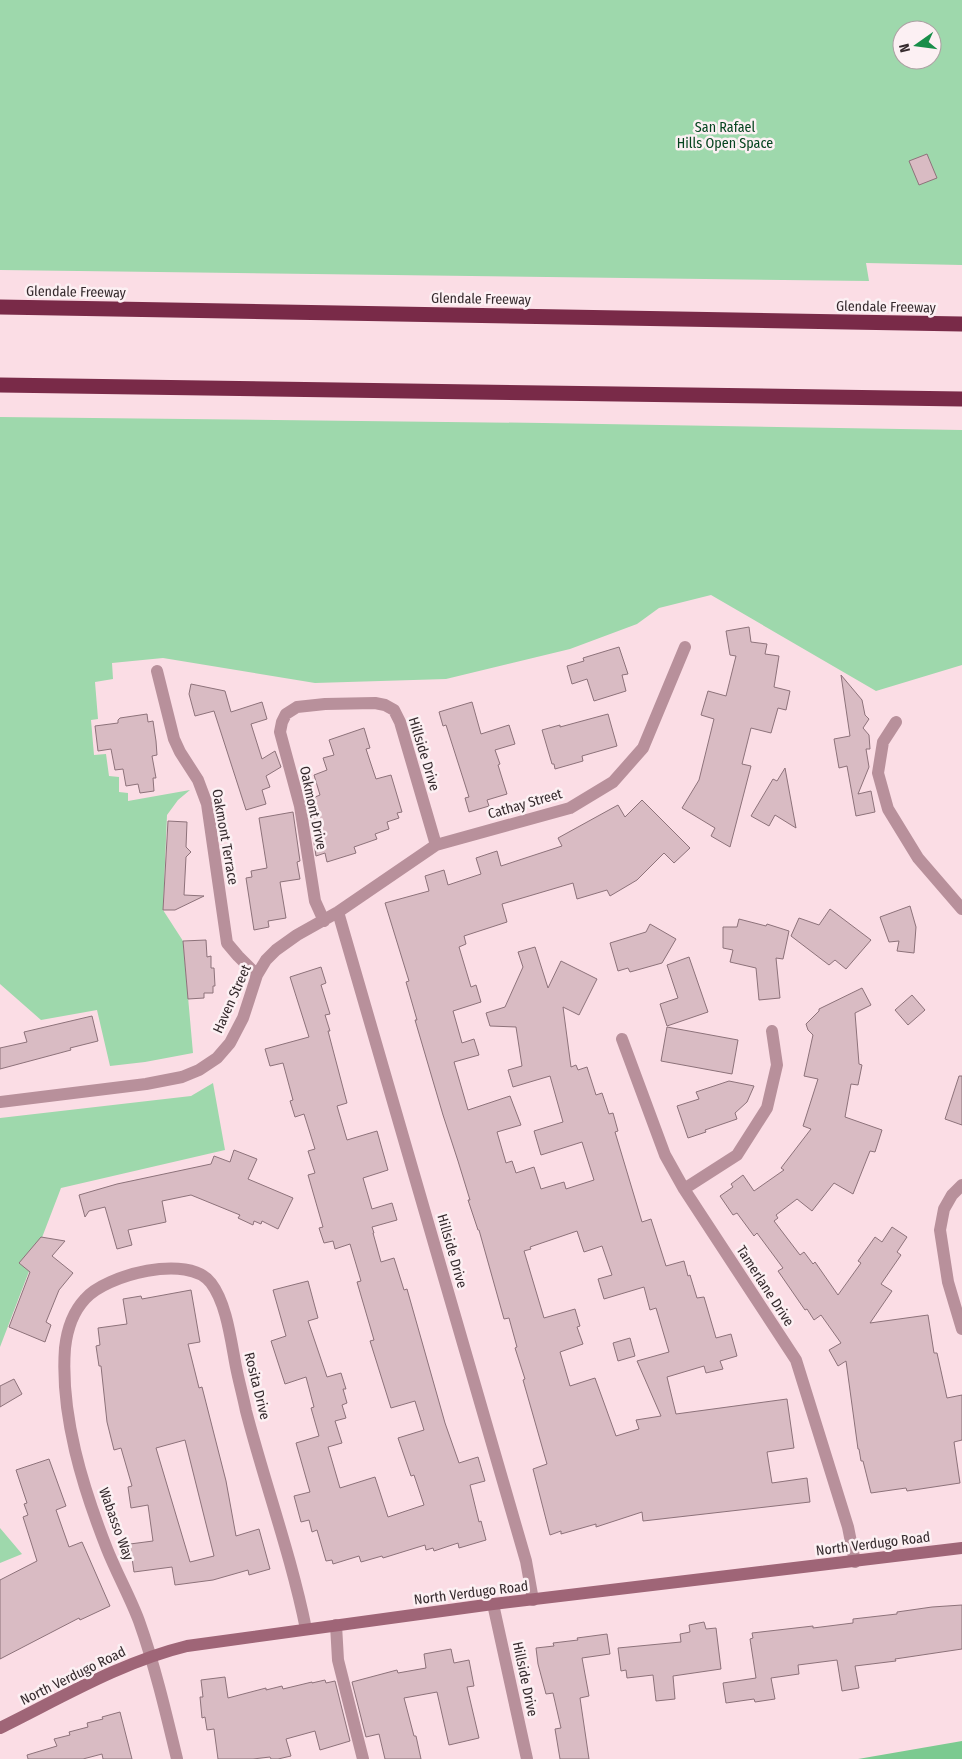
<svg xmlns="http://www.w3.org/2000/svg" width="962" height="1759" font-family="'Fira Sans Condensed',sans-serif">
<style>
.green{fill:#9ed8ac;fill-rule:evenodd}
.water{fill:#7bca90}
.building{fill:#d9bbc3;stroke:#8d727a;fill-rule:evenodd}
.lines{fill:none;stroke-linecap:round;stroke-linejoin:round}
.street{stroke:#b8909b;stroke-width:12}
.secondary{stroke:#9f6577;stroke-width:12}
.highway{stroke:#792a48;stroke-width:15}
.labels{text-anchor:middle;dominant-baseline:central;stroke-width:5;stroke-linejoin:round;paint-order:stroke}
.park-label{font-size:14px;fill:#05441f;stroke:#fcf0f3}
.street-label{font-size:14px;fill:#34292c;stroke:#fcf0f3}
</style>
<rect width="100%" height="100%" fill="#fbdde5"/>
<path class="green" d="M0,0H962V265L866,263L869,281L0,270ZM902,30H932V60H902Z
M0,417L543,423L962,430V665L876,691L711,595L659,608L637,624L570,649L446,679L315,683L163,658L112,663L113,679L95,682L98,719L91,720L94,755L106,754L109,776L119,777V792L128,793V801L190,790L178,800L167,815L163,910L183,941L193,1053L145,1062L110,1066L97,1010L41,1020L0,984Z
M213,1083L225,1150L61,1188L0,1347V1118L191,1096Z
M0,1528L22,1554L0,1563Z"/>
<path class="water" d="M962,1741V1759H858Z"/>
<path class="building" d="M927,154L937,178L919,185L909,161Z
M749,627L751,642L767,644L765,654L779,656L774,687L790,691L786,710L778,708L771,733L751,728L742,764L751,766L730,847L711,836L715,828L682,808L699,780L714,719L701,715L708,691L726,696L736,656L730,655L726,631Z
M619,647L628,674L622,675L626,691L594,701L587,679L572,684L567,666L584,661L583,658Z
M841,675L862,700L865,715L869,719L863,728L869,735L870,749H866L869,767L858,794L871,791L875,812L856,816L847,766L839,768L834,739L850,736Z
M191,684L225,691L231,712L262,702L267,719L251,724L262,759L275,751L281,767L266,776L270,787L262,790L266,804L246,810L214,711L195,716L189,694Z
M472,702L481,734L509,725L515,744L495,750L500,764L498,765L507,794L487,800L489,806L469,812L465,798L469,797L446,725L443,726L439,712Z
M147,714L148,722L153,721L156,741L157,755L152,756L156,778H153L154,791L140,793L138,784L126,786L123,769L115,770L111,749L98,751L95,726L118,723V720L120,718Z
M608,714L617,746L582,756L583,761L555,769L554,764H552L542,730L560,725V727Z
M364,728L370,748L366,749L376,779L391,775L402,812L397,813L399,818L387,822L389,829L375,834L377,839L354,847L356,853L327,862L325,853L316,856L309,810L311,809L308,800L320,795L314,775L327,770L323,758L334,755L329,740Z
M785,768L796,828L775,815L769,826L751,816L773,779L777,781Z
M642,800L690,848L674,863L664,853L637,880L610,896L607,890L577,899L573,883L502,904L507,922L464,936L466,944L459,947L471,987L476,985L481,1002L453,1011L462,1043L474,1039L479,1055L454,1062L468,1110L510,1096L521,1125L497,1132L506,1163L512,1161L516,1173L534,1167L541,1189L564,1182L566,1189L594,1180L582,1142L541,1155L534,1131L563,1122L550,1076L513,1087L508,1070L522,1066L516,1027L490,1026L486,1013L505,1007L523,967L518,952L535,947L548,988L561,961L597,979L579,1015L563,1007L571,1067L576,1065L578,1070L587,1067L596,1095L602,1093L609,1114L613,1113L618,1131L615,1132L642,1222L651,1219L666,1266L684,1261L688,1276L690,1275L697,1298L704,1297L716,1338L731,1334L737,1356L720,1361L723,1369L706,1373L704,1366L667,1377L676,1414L787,1399L794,1448L767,1452L772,1483L807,1478L810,1502L643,1521L642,1512L596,1527V1524L561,1534V1531L550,1535L533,1469L547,1464L523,1380L525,1379L515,1348L517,1347L509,1318L504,1319L479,1230H478L468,1200H470L458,1161L443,1115L415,1020H417L406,982L409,981L385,903L429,891L425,876L444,870L448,885L481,874L476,858L497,851L501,866L562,846L558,838L618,805L625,817ZM577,1231L584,1252L602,1246L612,1275L598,1279L604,1299L644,1287L650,1310L656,1308L669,1352L637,1361L661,1416L636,1420L639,1429L616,1436L595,1378L570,1386L560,1352L583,1344L577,1327L580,1326L575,1309L544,1318L524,1251L531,1249L530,1247Z
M293,812L300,861L297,862L300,879L280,882L286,918L268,921L269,927L254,930L246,878L252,877L251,871L267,868L259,818Z
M168,821L187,822L186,847L191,852L186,857L184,895L204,896L175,910H163Z
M910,906L916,927L914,953L897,951L899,941L889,942L880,917Z
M830,909L871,940L846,969L835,960L829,965L791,936L799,918L819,925Z
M739,919L766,926L767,924L789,931L783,959L776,958L780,998L759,1000L756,968L730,962L733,950L723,948V927H737Z
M650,924L676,939L662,963L630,972L628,968L618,971L610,943L646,932Z
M206,940L207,957L211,956V968H214L215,986H213V993H204V998L188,999L183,941Z
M689,957L708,1012L667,1026L660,1004L678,998L667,965Z
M321,967L326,983L321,985L330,1014L325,1015L330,1031H328L347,1103L337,1106L347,1140L377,1131L388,1170L363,1178L372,1209L392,1203L397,1220L372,1227L374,1233H373L381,1262L394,1258L404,1290L407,1289L445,1423L459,1463L478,1457L485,1481L470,1485L479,1522L481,1521L486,1540L459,1548L458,1543L434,1551L433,1548L426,1550L425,1545L383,1558L382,1556L361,1562L359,1556L333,1564L332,1560L326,1561L317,1530L312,1532L309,1520L301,1522L294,1496L310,1492L296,1443L319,1436L311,1408L314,1407L306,1377L285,1384L271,1341L286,1336L273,1290L308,1281L318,1318L308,1321L327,1377L341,1373L346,1389H343L347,1403L342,1405L346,1418L335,1421L342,1443L328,1447L340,1488L375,1477L388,1517L424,1505L414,1475L411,1476L398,1438L424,1430L415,1401L391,1408L370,1341L374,1340L357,1282L361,1281L350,1244L335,1249L333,1241L324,1243L319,1228L323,1227L308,1175L315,1173L308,1151L315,1149L304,1114L295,1117L290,1101L293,1100L283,1063L270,1066L265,1049L309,1037L290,977Z
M862,988L871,1005L855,1013L859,1064L862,1065L858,1085L851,1084L845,1117L882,1130L875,1152L870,1151L853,1194L834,1183L812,1211L797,1199L776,1215L778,1218L774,1221L800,1255L804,1252L813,1264L815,1262L838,1295L861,1263L858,1261L875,1237L882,1242L892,1227L907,1237L897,1252L901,1255L881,1284L892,1291L870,1323L928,1315L934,1353H937L947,1398L962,1395V1440L954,1442L960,1483L907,1491L906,1488L871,1493L863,1461H861L859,1449H858L846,1361L838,1366L829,1350L841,1343L821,1315L814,1320L807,1309L805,1310L778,1271L783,1268L757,1233L754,1236L737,1213L733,1215L720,1196L733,1187L731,1184L743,1175L754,1191L784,1170L781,1168L811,1129L803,1126L818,1079L804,1076L813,1035L808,1030L806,1024L819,1011V1009Z
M912,995L925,1010L908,1025L895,1010Z
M92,1016L98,1041L70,1048L71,1050L0,1069V1048L27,1042L24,1032Z
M667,1027L738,1040L732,1074L661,1061Z
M959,1076H962V1125L945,1119Z
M729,1081L754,1086L747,1102L735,1113L737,1119L705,1130L706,1132L688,1138L677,1106L699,1099L696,1092Z
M234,1150L257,1159L248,1179L293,1198L278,1229L262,1221L261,1224L254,1221L253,1225L238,1218L240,1215L191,1195L162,1201L166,1222L128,1230L132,1245L117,1249L105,1207L89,1211L85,1217L79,1195L117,1184L211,1164L214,1156L230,1162Z
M41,1237L65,1241L52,1256L73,1273L59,1290L46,1322L51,1325L45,1342L9,1327L30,1272L19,1263Z
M191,1290L200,1342L188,1344L199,1388L202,1387L226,1481L236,1536L259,1529L270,1569L249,1575L248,1570L213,1580L175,1585L172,1567L134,1572L130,1544L153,1541L148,1505L131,1508L128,1487L132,1486L121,1448L114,1450L107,1422L101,1366H99L96,1346L100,1345L98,1328L127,1324L123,1299L141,1296L142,1299ZM185,1440L214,1556L190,1562L156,1448Z
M630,1338L635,1356L618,1361L613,1343Z
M14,1379L22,1394L0,1407V1386Z
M49,1459L66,1506L56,1510L69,1547L82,1542L110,1606L80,1620L79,1618L0,1659V1580L37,1561L23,1517L28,1515L24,1504L27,1503L16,1470Z
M962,1605V1649L895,1659L896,1661L855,1666L859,1688L842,1691L837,1660L798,1665L799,1674L771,1678L775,1699L755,1702L754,1699L726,1703L723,1683L756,1678L750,1639L753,1638L752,1633L813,1626V1628L853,1623V1619L897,1614V1612L932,1607Z
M704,1622L706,1629L716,1628L721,1669L673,1676L675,1699L656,1701L653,1675L627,1678L626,1670L621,1671L618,1648L681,1642L680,1634L690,1632L689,1625Z
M607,1634L610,1654L582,1658L589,1696L580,1698L589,1759H560L555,1729L561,1728L553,1693L546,1694L538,1664L536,1648L554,1646L553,1643L578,1640L577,1638Z
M451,1649L454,1663L469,1660L474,1686L467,1687L479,1738L449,1745L437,1692L404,1698L414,1736H416L421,1759H385L379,1734L366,1737L352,1682L397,1670L398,1673L426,1668L424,1654Z
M225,1677L228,1698L266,1688V1690L282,1686L283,1689L312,1682V1683L325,1680L326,1683L335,1681L350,1741L320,1750L315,1731L286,1739L291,1756L278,1759H271L270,1757L253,1759H218L214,1729L207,1730L205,1717L202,1718L200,1697H203L201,1680Z
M120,1712L132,1759H103L102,1754L83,1759H28L27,1755L57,1746L54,1739L70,1735L69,1732L88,1727L87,1723L103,1719L102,1717Z"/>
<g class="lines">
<path class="street" d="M157,671L174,739L180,752L198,780L207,804L227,943L238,956L257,975
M896,722L883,742L878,773L888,809L918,858L962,909
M338,912L526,1561L533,1600
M324,921L315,901L300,806L280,732L282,722L286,714L297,707L325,704L375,703L385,705L394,710L400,722L436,845
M622,1039L665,1155L684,1189L796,1360L848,1527L855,1562
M0,1102L146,1084L182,1077L199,1070L217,1058L230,1043L243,1018L257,975L266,960L276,950L297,935L338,912L436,845L570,808L613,782L643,748L685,647
M962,1185L952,1195L944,1209L940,1230L948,1282L962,1329
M684,1189L737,1155L767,1108L777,1065L772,1031
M493,1604L527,1759
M336,1625L338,1660L363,1759
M177,1759C166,1713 155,1666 139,1621C130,1597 117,1574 107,1549C83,1488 60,1415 65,1348C67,1330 72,1313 85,1299C105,1275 189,1253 211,1283C227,1304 231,1342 236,1367C239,1382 243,1396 246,1411C265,1484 291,1555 306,1629"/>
<path class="secondary" d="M0,1728C61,1698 121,1662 187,1646L493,1604L962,1548"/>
<path class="highway" d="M0,307L962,324
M0,385L962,399"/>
</g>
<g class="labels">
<g class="park-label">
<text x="725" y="127">San Rafael<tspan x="725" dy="16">Hills Open Space</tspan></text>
</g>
<g class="street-label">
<text transform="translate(76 292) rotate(1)">Glendale Freeway</text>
<text transform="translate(481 299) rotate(1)">Glendale Freeway</text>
<text transform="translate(886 307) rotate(1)">Glendale Freeway</text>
<text transform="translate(424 754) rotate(73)">Hillside Drive</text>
<text transform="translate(525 804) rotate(-16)">Cathay Street</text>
<text transform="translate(313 808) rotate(78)">Oakmont Drive</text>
<text transform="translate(225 837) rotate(80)">Oakmont Terrace</text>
<text transform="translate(232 999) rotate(-66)">Haven Street</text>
<text transform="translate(452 1251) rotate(74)">Hillside Drive</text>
<text transform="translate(765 1286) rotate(57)">Tamerlane Drive</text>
<text transform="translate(257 1386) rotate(76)">Rosita Drive</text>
<text transform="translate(116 1524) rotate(70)">Wabasso Way</text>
<text transform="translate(873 1544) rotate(-7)">North Verdugo Road</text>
<text transform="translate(471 1593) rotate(-7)">North Verdugo Road</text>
<text transform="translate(73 1676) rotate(-26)">North Verdugo Road</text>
<text transform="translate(525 1679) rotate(78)">Hillside Drive</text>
</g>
</g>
<g transform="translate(917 45) rotate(256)"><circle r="24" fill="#fcf0f3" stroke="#aca0a3"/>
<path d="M0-4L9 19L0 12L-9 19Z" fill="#188e49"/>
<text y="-8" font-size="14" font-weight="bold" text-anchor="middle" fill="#34292c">N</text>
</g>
</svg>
